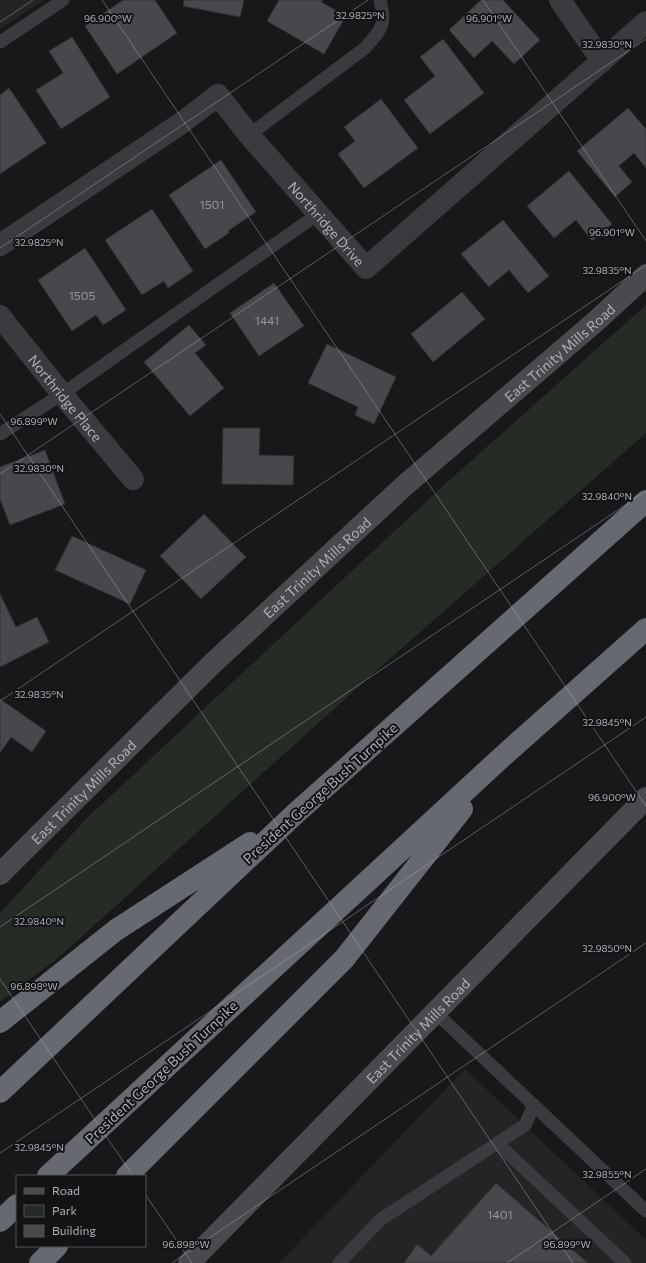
<svg xmlns="http://www.w3.org/2000/svg" width="646" height="1263" font-family="Commissioner,sans-serif">
<style>
.built{fill:#242427}
.green{fill:#252c25}
.building{fill:#47484c;stroke:#323236}
.lines{fill:none;stroke-linecap:round;stroke-linejoin:round}
.lane{stroke:#3a3b3e;stroke-width:13}
.street{stroke:#3a3b3e;stroke-width:22}
.secondary{stroke:#484a4e;stroke-width:22}
.highway{stroke:#66696f;stroke-width:22}
.ticks{fill:none;stroke:#acb0b8;stroke-width:1;stroke-opacity:0.45}
.labels{text-anchor:middle;dominant-baseline:central;stroke-width:4;stroke-linejoin:round;paint-order:stroke}
.number-label{font-size:12px;fill:#93969d}
.street-label{font-size:14px;fill:#acb0b8;stroke:#131315}
.ticks-label{font-size:10px;text-anchor:middle;fill:#acb0b8;stroke:#131315;stroke-width:4;stroke-linejoin:round;paint-order:stroke}
</style>
<rect width="100%" height="100%" fill="#18181a"/>
<path class="built" d="M0,0H44L0,29Z
M465,1069L646,1240V1263H279Z"/>
<path class="green" d="M646,305V433L366,680L58,958L0,1002V913L87,818L444,485Z"/>
<path class="building" d="M123,0H155L177,33L117,74L85,26Z
M184,0H244L240,17L183,6Z
M279,0H323L321,2L346,16L324,54L267,21Z
M481,0H503L540,40L514,64L492,41L474,58L449,30Z
M72,37L110,97L61,129L36,90L63,73L49,51Z
M443,39L484,93L430,134L404,100L435,76L420,57Z
M9,88L46,143L0,174V95Z
M381,99L418,148L364,188L338,154L355,141L344,127Z
M628,108L646,129V168L634,153L619,166L632,182L615,197L577,151Z
M221,160L256,212L228,231L229,233L205,249L169,195Z
M569,171L612,224L592,241L576,220L554,238L527,206Z
M152,209L193,271L168,288L164,281L142,295L105,240Z
M503,220L549,276L528,293L509,270L489,287L461,254Z
M85,248L126,310L103,325L96,315L72,331L38,280Z
M274,283L304,326L259,356L230,313Z
M462,292L485,319L433,362L411,334Z
M189,325L206,345L195,353L224,388L190,416L144,362Z
M327,344L396,377L374,424L355,415L358,407L308,383Z
M223,428H260L259,455L294,456L293,485L222,484Z
M45,450L65,504L10,525L0,499V467Z
M204,514L246,557L201,599L160,556Z
M72,536L146,570L130,604L55,570Z
M0,594L16,627L37,617L49,642L0,667Z
M0,699L46,731L32,752L11,737L0,753Z
M496,1183L588,1263H404L417,1244L431,1256Z"/>
<g class="lines">
<path class="lane" d="M0,42L63,0
M249,135L365,48C381,30 387,25 380,0
M0,434L62,394L318,214
M435,1012L646,1211
M497,1143L625,1263
M339,1263L380,1220L525,1125L534,1105"/>
<g class="street">
<path d="M560,0L602,61"/>
<path id="s1" d="M0,245L183,122L218,95L249,135L366,268L646,22"/>
<path id="s2" d="M0,316L62,394L133,479"/>
</g>
<g class="secondary">
<path id="s3" d="M0,874L213,663L404,486L595,322L646,275"/>
<path id="s4" d="M189,1263L646,798"/>
</g>
<path class="highway" d="M0,1022L116,930L250,843
M0,1092L296,813L646,501
M48,1176L503,756L646,629
M127,1176L344,959L462,809
M0,1221L17,1205
M40,1263L57,1246"/>
</g>
<path class="ticks" d="M102,0L646,806M483,0L646,241M0,22L33,0M0,248L368,0M0,414L573,1263M0,474L646,39M0,701L646,265M0,927L646,491M0,979L133,1176M0,1153L646,717M145,1194L192,1263M172,1263L646,943M507,1263L646,1169"/>
<g class="labels">
<g class="number-label">
<text x="212" y="204">1501</text>
<text x="82" y="295">1505</text>
<text x="267" y="320">1441</text>
<text x="500" y="1214">1401</text>
</g>
<g class="street-label">
<text stroke="none"><textPath href="#s1" startOffset="433">Northridge Drive</textPath></text>
<text stroke="none"><textPath href="#s3" startOffset="765">East Trinity Mills Road</textPath></text>
<text stroke="none"><textPath href="#s2" startOffset="105">Northridge Place</textPath></text>
<text stroke="none"><textPath href="#s3" startOffset="441">East Trinity Mills Road</textPath></text>
<text stroke="none"><textPath href="#s3" startOffset="117">East Trinity Mills Road</textPath></text>
<text transform="translate(320 793) rotate(-42)">President George Bush Turnpike</text>
<text stroke="none"><textPath href="#s4" startOffset="326">East Trinity Mills Road</textPath></text>
<text transform="translate(161 1072) rotate(-43)">President George Bush Turnpike</text>
</g>
</g>
<g class="ticks-label">
<text x="360" y="19">32.9825°N</text>
<text x="108" y="22">96.900°W</text>
<text x="489" y="22">96.901°W</text>
<text x="607" y="48">32.9830°N</text>
<text x="612" y="236">96.901°W</text>
<text x="39" y="246">32.9825°N</text>
<text x="607" y="274">32.9835°N</text>
<text x="34" y="425">96.899°W</text>
<text x="39" y="472">32.9830°N</text>
<text x="607" y="500">32.9840°N</text>
<text x="39" y="698">32.9835°N</text>
<text x="607" y="726">32.9845°N</text>
<text x="612" y="801">96.900°W</text>
<text x="39" y="925">32.9840°N</text>
<text x="607" y="952">32.9850°N</text>
<text x="34" y="990">96.898°W</text>
<text x="39" y="1151">32.9845°N</text>
<text x="607" y="1178">32.9855°N</text>
<text x="186" y="1248">96.898°W</text>
<text x="567" y="1248">96.899°W</text>
</g>
<rect x="16" y="1175" width="130" height="72" fill="#131315" stroke="#505256"/>
<rect x="24" y="1188" width="20" height="6" fill="#484a4e" stroke="#505256"/>
<text x="52" y="1195" font-size="12" fill="#acb0b8">Road</text>
<rect x="24" y="1205" width="20" height="12" fill="#252c25" stroke="#505256"/>
<text x="52" y="1215" font-size="12" fill="#acb0b8">Park</text>
<rect x="24" y="1225" width="20" height="12" fill="#47484c" stroke="#505256"/>
<text x="52" y="1235" font-size="12" fill="#acb0b8">Building</text>
</svg>
